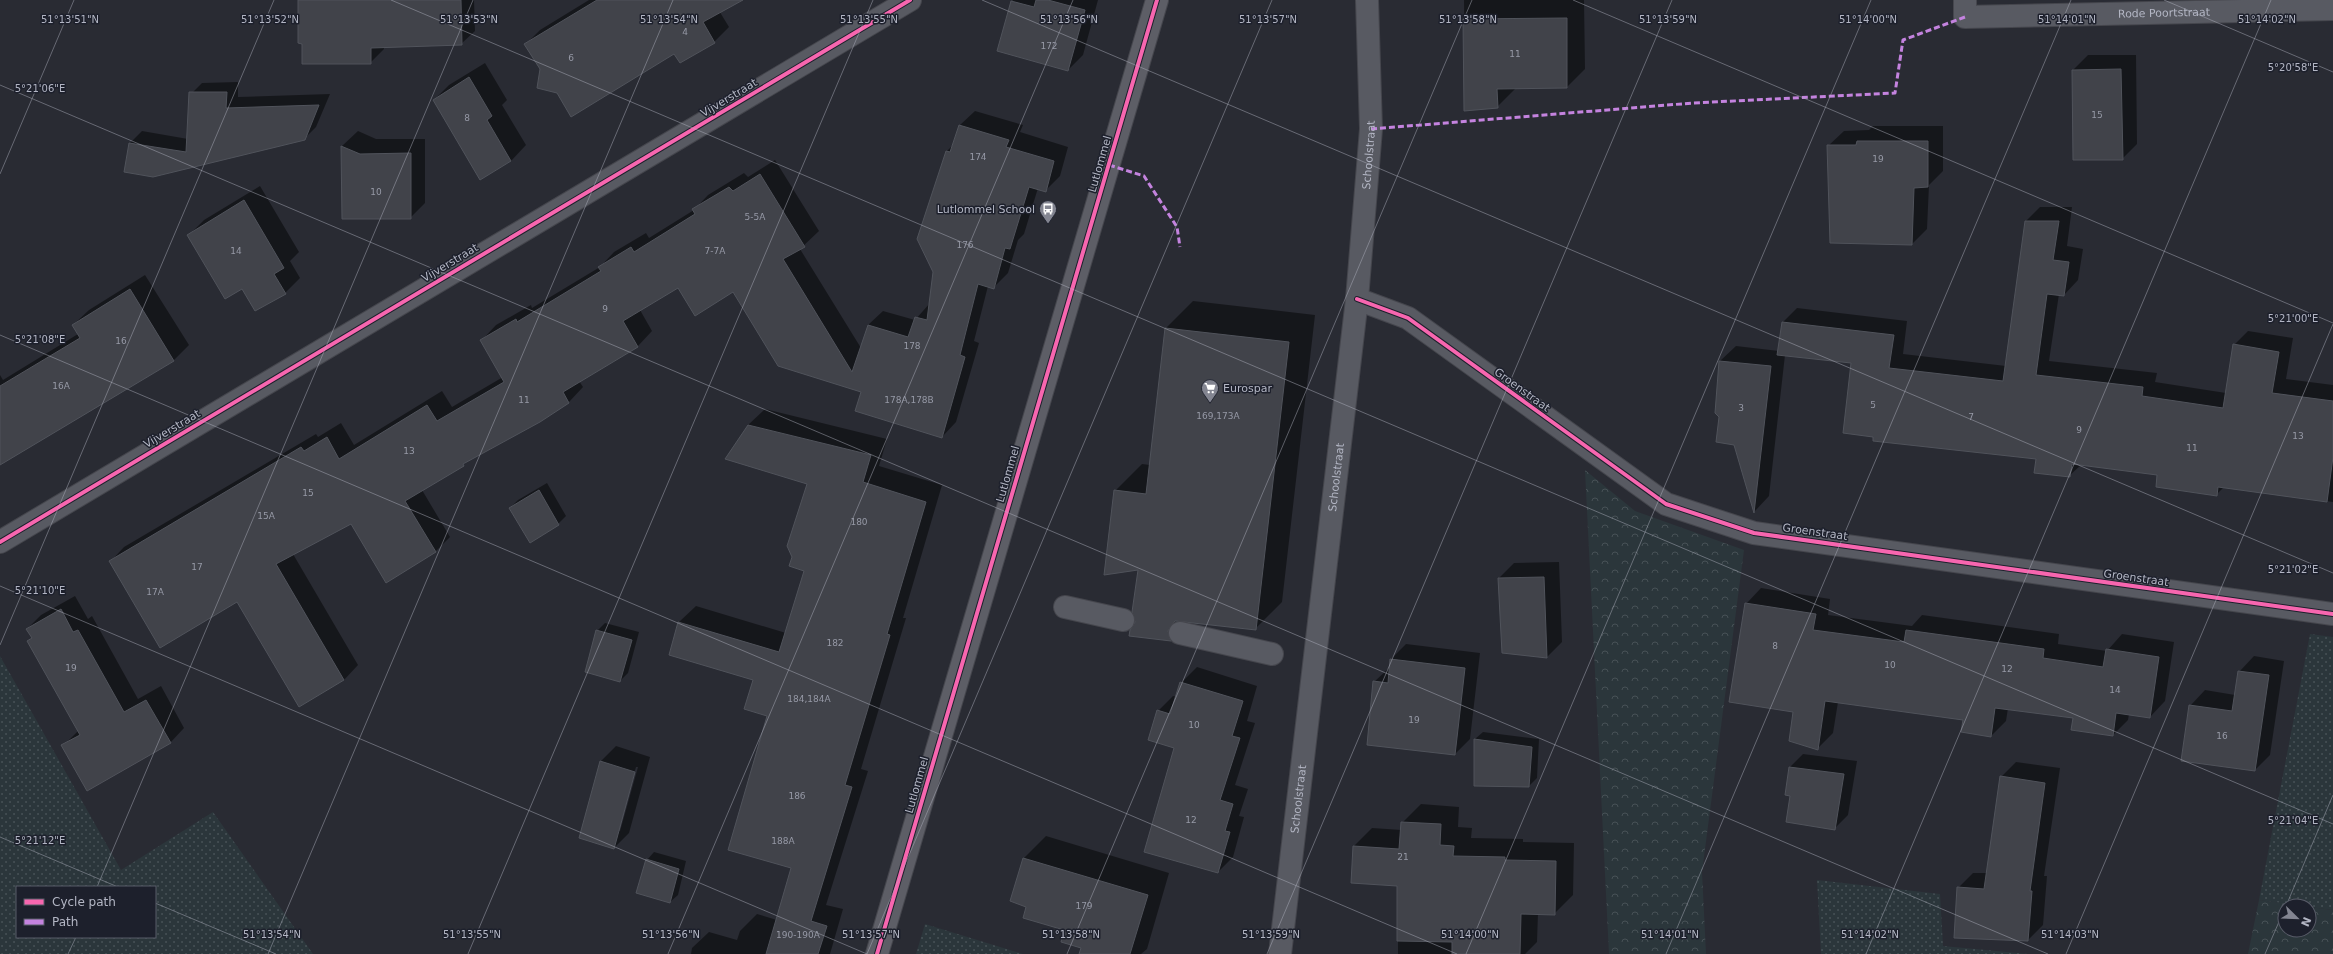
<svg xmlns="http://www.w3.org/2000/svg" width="2333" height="954" font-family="'DejaVu Sans',sans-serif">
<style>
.grass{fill:url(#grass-dots);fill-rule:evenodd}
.forest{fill:url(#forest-crowns)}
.shadow{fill:#0007;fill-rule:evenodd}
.building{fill:#41434a;stroke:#50535b}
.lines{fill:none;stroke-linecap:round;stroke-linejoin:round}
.lane-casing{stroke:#45464d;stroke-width:24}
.street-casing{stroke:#45464d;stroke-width:24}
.secondary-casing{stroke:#45464d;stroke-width:24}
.lane{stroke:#585a62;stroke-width:22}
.street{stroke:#585a62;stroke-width:22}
.secondary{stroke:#5d5e66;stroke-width:22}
.quiet{stroke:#c483df;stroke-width:3;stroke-dasharray:6 3;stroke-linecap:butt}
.cycleway-casing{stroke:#1d202c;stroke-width:6}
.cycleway{stroke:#f766af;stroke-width:4}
.ticks{fill:none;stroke:#b3b6c4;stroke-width:1;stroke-opacity:0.45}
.labels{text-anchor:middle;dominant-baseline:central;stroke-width:3;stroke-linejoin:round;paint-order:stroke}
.number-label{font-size:9px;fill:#9699a6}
.street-label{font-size:11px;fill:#b3b6c4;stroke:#1d202c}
.poi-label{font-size:11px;fill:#b3b6c4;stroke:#1d202c;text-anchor:end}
.ticks-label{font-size:10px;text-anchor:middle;fill:#b3b6c4;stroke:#1d202c;stroke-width:3;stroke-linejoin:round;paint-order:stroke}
</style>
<defs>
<pattern id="grass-dots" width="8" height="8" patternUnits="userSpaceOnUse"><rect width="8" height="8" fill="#2b363b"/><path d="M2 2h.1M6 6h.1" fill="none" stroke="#475156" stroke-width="1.8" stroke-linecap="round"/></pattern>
<pattern id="forest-crowns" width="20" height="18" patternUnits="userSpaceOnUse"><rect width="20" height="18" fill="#2b363b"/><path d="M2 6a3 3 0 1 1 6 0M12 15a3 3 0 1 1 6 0" fill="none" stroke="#475156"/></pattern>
</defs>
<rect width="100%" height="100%" fill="#292b33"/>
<path class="grass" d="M2310,634L2333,637V910L2259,900Z
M0,656L121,870L213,812L313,954H0ZM17,887H155V937H17Z
M1817,880L1940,894L1943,946L2028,954H1821Z
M925,924L1023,954H916Z"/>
<path class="forest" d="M1585,470L1635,511L1744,550L1702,872L1706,954H1609Z
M2259,900L2304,906H2285V930H2309V907L2333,910V954H2248Z"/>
<path class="shadow" d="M299,0H474L475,31L461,44L384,47V49L370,63L303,43Z
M589,0H724L718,9L729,27L714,42L675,52L558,92L526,44L540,30Z
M1013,0H1098L1083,55L1068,70L999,51Z
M1464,0H1584L1585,69L1567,87L1516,88L1497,107L1465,110Z
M2088,55H2136L2137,144L2122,159L2073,70Z
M485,63L507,100L502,105L526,145L511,161L434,100L449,85Z
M238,82V97L330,94L316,127L304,139L125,171L130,143L142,131L188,139L190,95L202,83Z
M975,111L1023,125L1020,132L1068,147L1060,176L1045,191L1038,188L1024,234L1018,240L1008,273L993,288L988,286L974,341L979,343L956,422L942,437L862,391L733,291L679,286L640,310L652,331L638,346L579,381L583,387L569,402L539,421L469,459L463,465L422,490L450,537L435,552L351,523L293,554L358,665L344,680L238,600L110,562L124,547L316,434L318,437L341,423L354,445L442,391L452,407L503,377L482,340L496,325L531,305L532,308L600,267L614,252L646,233L649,238L694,210L708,195L744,173L748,177L775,160L819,231L800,249L861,348L868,325L883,311L915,320L930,303L934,271L918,239L947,151L954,144L960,125Z
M1873,126H1943V171L1929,185L1927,229L1912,244L1828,146L1844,131L1869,130Z
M358,131L376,139H425V203L410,218H342V146Z
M260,186L299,252L290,261L300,278L285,293L242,288L189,235L204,220Z
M2040,207H2072L2067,246L2083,249L2078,280L2064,295L2059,294L2049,361L2157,373L2155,382L2226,393L2234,345L2248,331L2293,338L2286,379L2333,385V502L2224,487L2216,495L2158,474L2081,465L2069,476L1852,362L1785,355L1769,496L1755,511L1735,444L1720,417V361L1736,346L1779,351L1783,322L1797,308L1907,321L1903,354L2006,366L2026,221Z
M145,275L189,345L174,360L0,464V375L3,380L78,334L73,325L89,310Z
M1193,301L1315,315L1282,602L1255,629L1189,622L1170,640L1136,623L1139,569L1115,491L1142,464L1150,465L1166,328Z
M765,409L887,439L879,466L942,485L903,618H906L861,769L868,771L826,905L843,909L830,954H691L692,948L709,932L737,940L740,931L757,914L777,920L792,868L768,715L754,679L679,622L696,606L786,633L805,570L793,557L808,483L748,425Z
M547,483L566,516L558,524L530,541L510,508L518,500Z
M1559,562L1562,642L1547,657L1499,578L1514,563Z
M1761,588L1830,599L1828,615L1912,626L1922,615L2059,634L2058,644L2107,651L2122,634L2174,642L2165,701L2150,717L2129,714L2128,720L2113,735L2074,717L2008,708L2006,721L1991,736L1964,719L1838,702L1833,733L1818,748L1794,711L1746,604Z
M75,596L88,619L92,616L138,699L161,686L184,728L170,743L63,746L78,731L28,641L32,637L27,629L41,615Z
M605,623L639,632L628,673L620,681L597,631Z
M1406,644L1480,653L1470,739L1455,754L1374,682L1390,667L1391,659Z
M2254,656L2284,661L2270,755L2255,770L2190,706L2205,690L2235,695L2239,672Z
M1197,667L1257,686L1247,721L1255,723L1235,785L1248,789L1239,816L1244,817L1233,857L1218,872L1175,748L1158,711L1173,696L1177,697L1181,683Z
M1483,732L1539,739L1537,778L1529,786L1475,739Z
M616,746L650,757L629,833L614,848L581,837L601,761ZM636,767H638L620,831H618Z
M1803,754L1857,761L1848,815L1835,828L1792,796L1790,767Z
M2016,762L2060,768L2044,876H2047L2043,925L2028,940L1958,888L1973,873H1987L2001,777Z
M1421,804L1459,807L1458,827L1472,828L1471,838L1523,839V842L1574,843L1573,895L1554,914L1538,913L1537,942L1525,954H1398V885L1354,846L1372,828L1402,830V823Z
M1046,836L1169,873L1147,949L1141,954H1080L1082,947L1066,929L1027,906L1011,900L1024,858Z
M654,852L686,861L678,895L670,902L647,860Z"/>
<path class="building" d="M298,0H461L462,45L371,48V64H302V44L298,43Z
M597,0H743L703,22L715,43L680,63L674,54L571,117L557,93L537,88L540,69L524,44Z
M1036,0H1048L1085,10L1068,71L997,51L1011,1L1034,7Z
M1567,18V88L1497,89L1498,108L1464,111L1463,19Z
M2121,69L2123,160H2073L2072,70Z
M469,77L492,116L487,120L511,161L480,180L433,100Z
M189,92H227L226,108L319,105L305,140L153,177L124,172L129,143L186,152Z
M959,125L1009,140L1006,147L1054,161L1046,192L1029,187L1010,249L1005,248L994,289L978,284L960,355L965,357L942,438L855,411L861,392L778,366L733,292L695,316L678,288L623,321L638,347L563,392L569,403L540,422L463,464L464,466L405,501L436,552L386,583L351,524L276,564L344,680L299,707L237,602L160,648L109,561L301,447L304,451L327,437L339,459L427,405L437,421L504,382L480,340L516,319L517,322L601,271L598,267L631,247L634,252L695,214L692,209L729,187L733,191L760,174L805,247L783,259L852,372L868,325L908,337L915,317L927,320L933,272L917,239L946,151L950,152Z
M1857,141H1928V187L1914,188L1912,245L1830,243L1827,145H1856Z
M341,146L360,154L411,153V219H342Z
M244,200L284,268L274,274L286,294L255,311L242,289L225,299L187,235Z
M2025,221H2059L2053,260L2069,262L2064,296L2047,294L2036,375L2143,387L2142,396L2223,408L2233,344L2279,352L2272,393L2333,401V457L2327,502L2218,487L2217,496L2156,487L2157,475L2072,464L2070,477L2034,473L2036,459L1873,441V437L1843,433L1851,363L1777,355L1782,322L1894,335L1889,368L2003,381Z
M130,289L174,361L0,465V386L80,338L72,325Z
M1165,328L1289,342L1256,630L1175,621L1168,631L1171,641L1129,636L1130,630L1135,622L1132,612L1138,570L1104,575L1114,490L1146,494Z
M1719,361L1771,366L1754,513L1734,445L1716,442L1719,417L1715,413Z
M748,425L871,455L863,482L926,502L887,634L890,635L845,785L852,787L811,921L827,926L818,954H766L791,868L728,850L767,716L744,709L753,680L669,655L678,622L779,652L804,571L789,566L792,557L787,546L807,484L725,459Z
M539,490L559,525L530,543L509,508Z
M1544,577L1547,658L1502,653L1498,578Z
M1745,603L1816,614L1813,630L1904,642L1906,630L2044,649L2043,658L2103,667L2106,649L2159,657L2150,718L2116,713L2113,736L2071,730L2073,718L1995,708L1991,737L1961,732L1963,720L1825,701L1818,750L1789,741L1793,712L1729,702Z
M61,609L73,632L78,630L124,712L146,700L171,743L87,791L61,745L80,735L27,641L32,638L26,629Z
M596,630L632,640L620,682L585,672Z
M1390,659L1465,668L1455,755L1367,745L1373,681L1388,683Z
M2238,671L2269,675L2255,771L2181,761L2189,705L2232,711Z
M1180,682L1243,701L1232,736L1240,738L1220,800L1233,804L1225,831L1230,832L1218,873L1144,852L1174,748L1148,740L1157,710L1170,714Z
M1474,739L1532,747L1529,787L1474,786Z
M600,761L635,772L614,849L579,838Z
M1789,767L1844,774L1835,830L1786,822L1790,796L1785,795Z
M2000,776L2045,783L2030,891H2032L2028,941L1954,938L1957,887L1984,889Z
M1401,822L1441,824L1440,845L1454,846L1453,856L1505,857V860L1556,861L1555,915L1521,914L1520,954H1452V942L1397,941V886L1351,883L1353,846L1399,849Z
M1023,858L1148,895L1130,954H1079L1081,948L1061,942L1064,930L1023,918L1026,907L1010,901Z
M646,859L679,869L670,903L636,893Z"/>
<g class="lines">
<g class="lane-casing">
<path id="lane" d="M1065,607L1123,620
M1180,633L1272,654"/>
</g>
<g class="street-casing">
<g id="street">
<path id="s1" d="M1965,0V17L2333,9"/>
<path d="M1357,299L1408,318L1666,504L1754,533L2333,614"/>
<path d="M0,542L910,0"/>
<path id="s2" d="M1280,954L1357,299L1371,129L1367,0"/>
</g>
</g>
<g class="secondary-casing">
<path id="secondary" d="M877,954L1157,0"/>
</g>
<use href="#lane" class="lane"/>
<use href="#street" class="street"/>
<use href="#secondary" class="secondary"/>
<path class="quiet" d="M1371,129L1693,103L1895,93L1903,40L1965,17
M1109,165L1144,176L1177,227L1180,247"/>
<g class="cycleway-casing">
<path id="cycleway" d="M1357,299L1408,318L1666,504L1754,533L2333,614
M0,542L910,0
M877,954L1157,0"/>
</g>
<use href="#cycleway" class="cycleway"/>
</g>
<path class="ticks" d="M391,0L2333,824M982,0L2333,573M1573,0L2333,323M2164,0L2333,72M0,85L2048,954M0,174L74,0M0,335L1457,954M0,586L867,954M0,645L274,0M0,837L118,887M97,887L473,0M155,903L276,954M2286,906L2333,795M68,954L76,937M268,954L673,0M468,954L873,0M668,954L1073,0M867,954L1272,0M1067,954L1472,0M1267,954L1672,0M1466,954L1871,0M1666,954L2071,0M1866,954L2271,0M2066,954L2333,324M2265,954L2285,908"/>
<defs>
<g id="bus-pin" transform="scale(0.9)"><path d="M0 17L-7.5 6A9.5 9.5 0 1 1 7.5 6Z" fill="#838591" stroke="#1d202c"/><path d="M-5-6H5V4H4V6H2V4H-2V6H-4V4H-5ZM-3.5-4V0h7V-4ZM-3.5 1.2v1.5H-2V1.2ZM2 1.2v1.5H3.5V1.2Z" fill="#fff"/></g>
<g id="supermarket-pin" transform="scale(0.9)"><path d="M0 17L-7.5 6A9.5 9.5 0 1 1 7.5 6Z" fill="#838591" stroke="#1d202c"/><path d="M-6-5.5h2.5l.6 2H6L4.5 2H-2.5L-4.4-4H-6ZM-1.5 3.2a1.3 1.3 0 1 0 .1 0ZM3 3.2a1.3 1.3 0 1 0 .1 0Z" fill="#fff"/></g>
</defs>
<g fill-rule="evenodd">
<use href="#bus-pin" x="1048" y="209"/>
<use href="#supermarket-pin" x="1210" y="388"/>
</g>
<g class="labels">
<g class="number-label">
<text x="685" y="32">4</text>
<text x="1049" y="46">172</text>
<text x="1515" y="54">11</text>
<text x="571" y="58">6</text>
<text x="2097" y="115">15</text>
<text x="467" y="118">8</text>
<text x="978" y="157">174</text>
<text x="1878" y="159">19</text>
<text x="376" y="192">10</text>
<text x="755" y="217">5-5A</text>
<text x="965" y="245">176</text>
<text x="236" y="251">14</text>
<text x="715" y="251">7-7A</text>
<text x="605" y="309">9</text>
<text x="121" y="341">16</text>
<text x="912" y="346">178</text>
<text x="61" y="386">16A</text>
<text x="524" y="400">11</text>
<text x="909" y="400">178A,178B</text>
<text x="1873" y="405">5</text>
<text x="1741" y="408">3</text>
<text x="1218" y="416">169,173A</text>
<text x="1971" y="417">7</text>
<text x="2079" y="430">9</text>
<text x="2298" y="436">13</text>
<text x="2192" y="448">11</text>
<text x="409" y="451">13</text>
<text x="308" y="493">15</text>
<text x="266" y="516">15A</text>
<text x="859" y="522">180</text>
<text x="197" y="567">17</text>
<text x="155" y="592">17A</text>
<text x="835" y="643">182</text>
<text x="1775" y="646">8</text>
<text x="1890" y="665">10</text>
<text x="71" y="668">19</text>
<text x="2007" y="669">12</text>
<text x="2115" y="690">14</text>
<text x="809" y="699">184,184A</text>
<text x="1414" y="720">19</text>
<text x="1194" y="725">10</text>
<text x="2222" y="736">16</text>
<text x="797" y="796">186</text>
<text x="1191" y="820">12</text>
<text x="783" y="841">188A</text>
<text x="1403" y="857">21</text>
<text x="1084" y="906">179</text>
<text x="798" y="935">190-190A</text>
</g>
<g class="street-label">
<text stroke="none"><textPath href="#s1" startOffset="216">Rode Poortstraat</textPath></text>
<text transform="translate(729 98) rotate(-31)">Vijverstraat</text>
<text stroke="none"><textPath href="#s2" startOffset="804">Schoolstraat</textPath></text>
<text transform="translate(1100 164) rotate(-74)">Lutlommel</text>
<text transform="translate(450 263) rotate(-31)">Vijverstraat</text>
<text transform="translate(1522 390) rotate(36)">Groenstraat</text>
<text transform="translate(172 429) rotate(-31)">Vijverstraat</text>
<text transform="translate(1008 474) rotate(-74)">Lutlommel</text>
<text stroke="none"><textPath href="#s2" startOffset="480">Schoolstraat</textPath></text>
<text transform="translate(1815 532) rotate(8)">Groenstraat</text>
<text transform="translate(2136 578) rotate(8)">Groenstraat</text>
<text transform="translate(917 785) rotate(-74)">Lutlommel</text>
<text stroke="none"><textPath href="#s2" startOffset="156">Schoolstraat</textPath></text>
</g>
<g class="poi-label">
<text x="1035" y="209">Lutlommel School</text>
<text x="1223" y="388" text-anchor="start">Eurospar</text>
</g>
</g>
<g class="ticks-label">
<text x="70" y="23">51°13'51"N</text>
<text x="270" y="23">51°13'52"N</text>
<text x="469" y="23">51°13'53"N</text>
<text x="669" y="23">51°13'54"N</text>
<text x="869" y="23">51°13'55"N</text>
<text x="1069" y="23">51°13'56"N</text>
<text x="1268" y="23">51°13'57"N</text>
<text x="1468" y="23">51°13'58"N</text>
<text x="1668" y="23">51°13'59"N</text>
<text x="1868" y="23">51°14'00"N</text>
<text x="2067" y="23">51°14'01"N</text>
<text x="2267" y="23">51°14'02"N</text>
<text x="2293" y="71">5°20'58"E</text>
<text x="40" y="92">5°21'06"E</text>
<text x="2293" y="322">5°21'00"E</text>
<text x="40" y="343">5°21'08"E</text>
<text x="2293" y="573">5°21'02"E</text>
<text x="40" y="594">5°21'10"E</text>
<text x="2293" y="824">5°21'04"E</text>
<text x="40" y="844">5°21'12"E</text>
<text x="272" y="938">51°13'54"N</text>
<text x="472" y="938">51°13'55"N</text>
<text x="671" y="938">51°13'56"N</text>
<text x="871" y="938">51°13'57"N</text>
<text x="1071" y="938">51°13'58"N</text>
<text x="1271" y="938">51°13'59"N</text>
<text x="1470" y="938">51°14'00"N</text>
<text x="1670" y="938">51°14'01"N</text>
<text x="1870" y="938">51°14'02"N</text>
<text x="2070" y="938">51°14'03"N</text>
</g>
<rect x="16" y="886" width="140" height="52" fill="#1d202c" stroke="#595c69"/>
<rect x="24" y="899" width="20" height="6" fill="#f766af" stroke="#595c69"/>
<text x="52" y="906" font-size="12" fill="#b3b6c4">Cycle path</text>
<rect x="24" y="919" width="20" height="6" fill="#c483df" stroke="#595c69"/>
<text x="52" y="926" font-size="12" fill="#b3b6c4">Path</text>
<g transform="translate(2297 918) rotate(113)"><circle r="19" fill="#1d202c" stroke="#595c69"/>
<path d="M0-3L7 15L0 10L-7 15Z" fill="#838591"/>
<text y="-6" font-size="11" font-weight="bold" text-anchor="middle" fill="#b3b6c4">N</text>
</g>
</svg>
